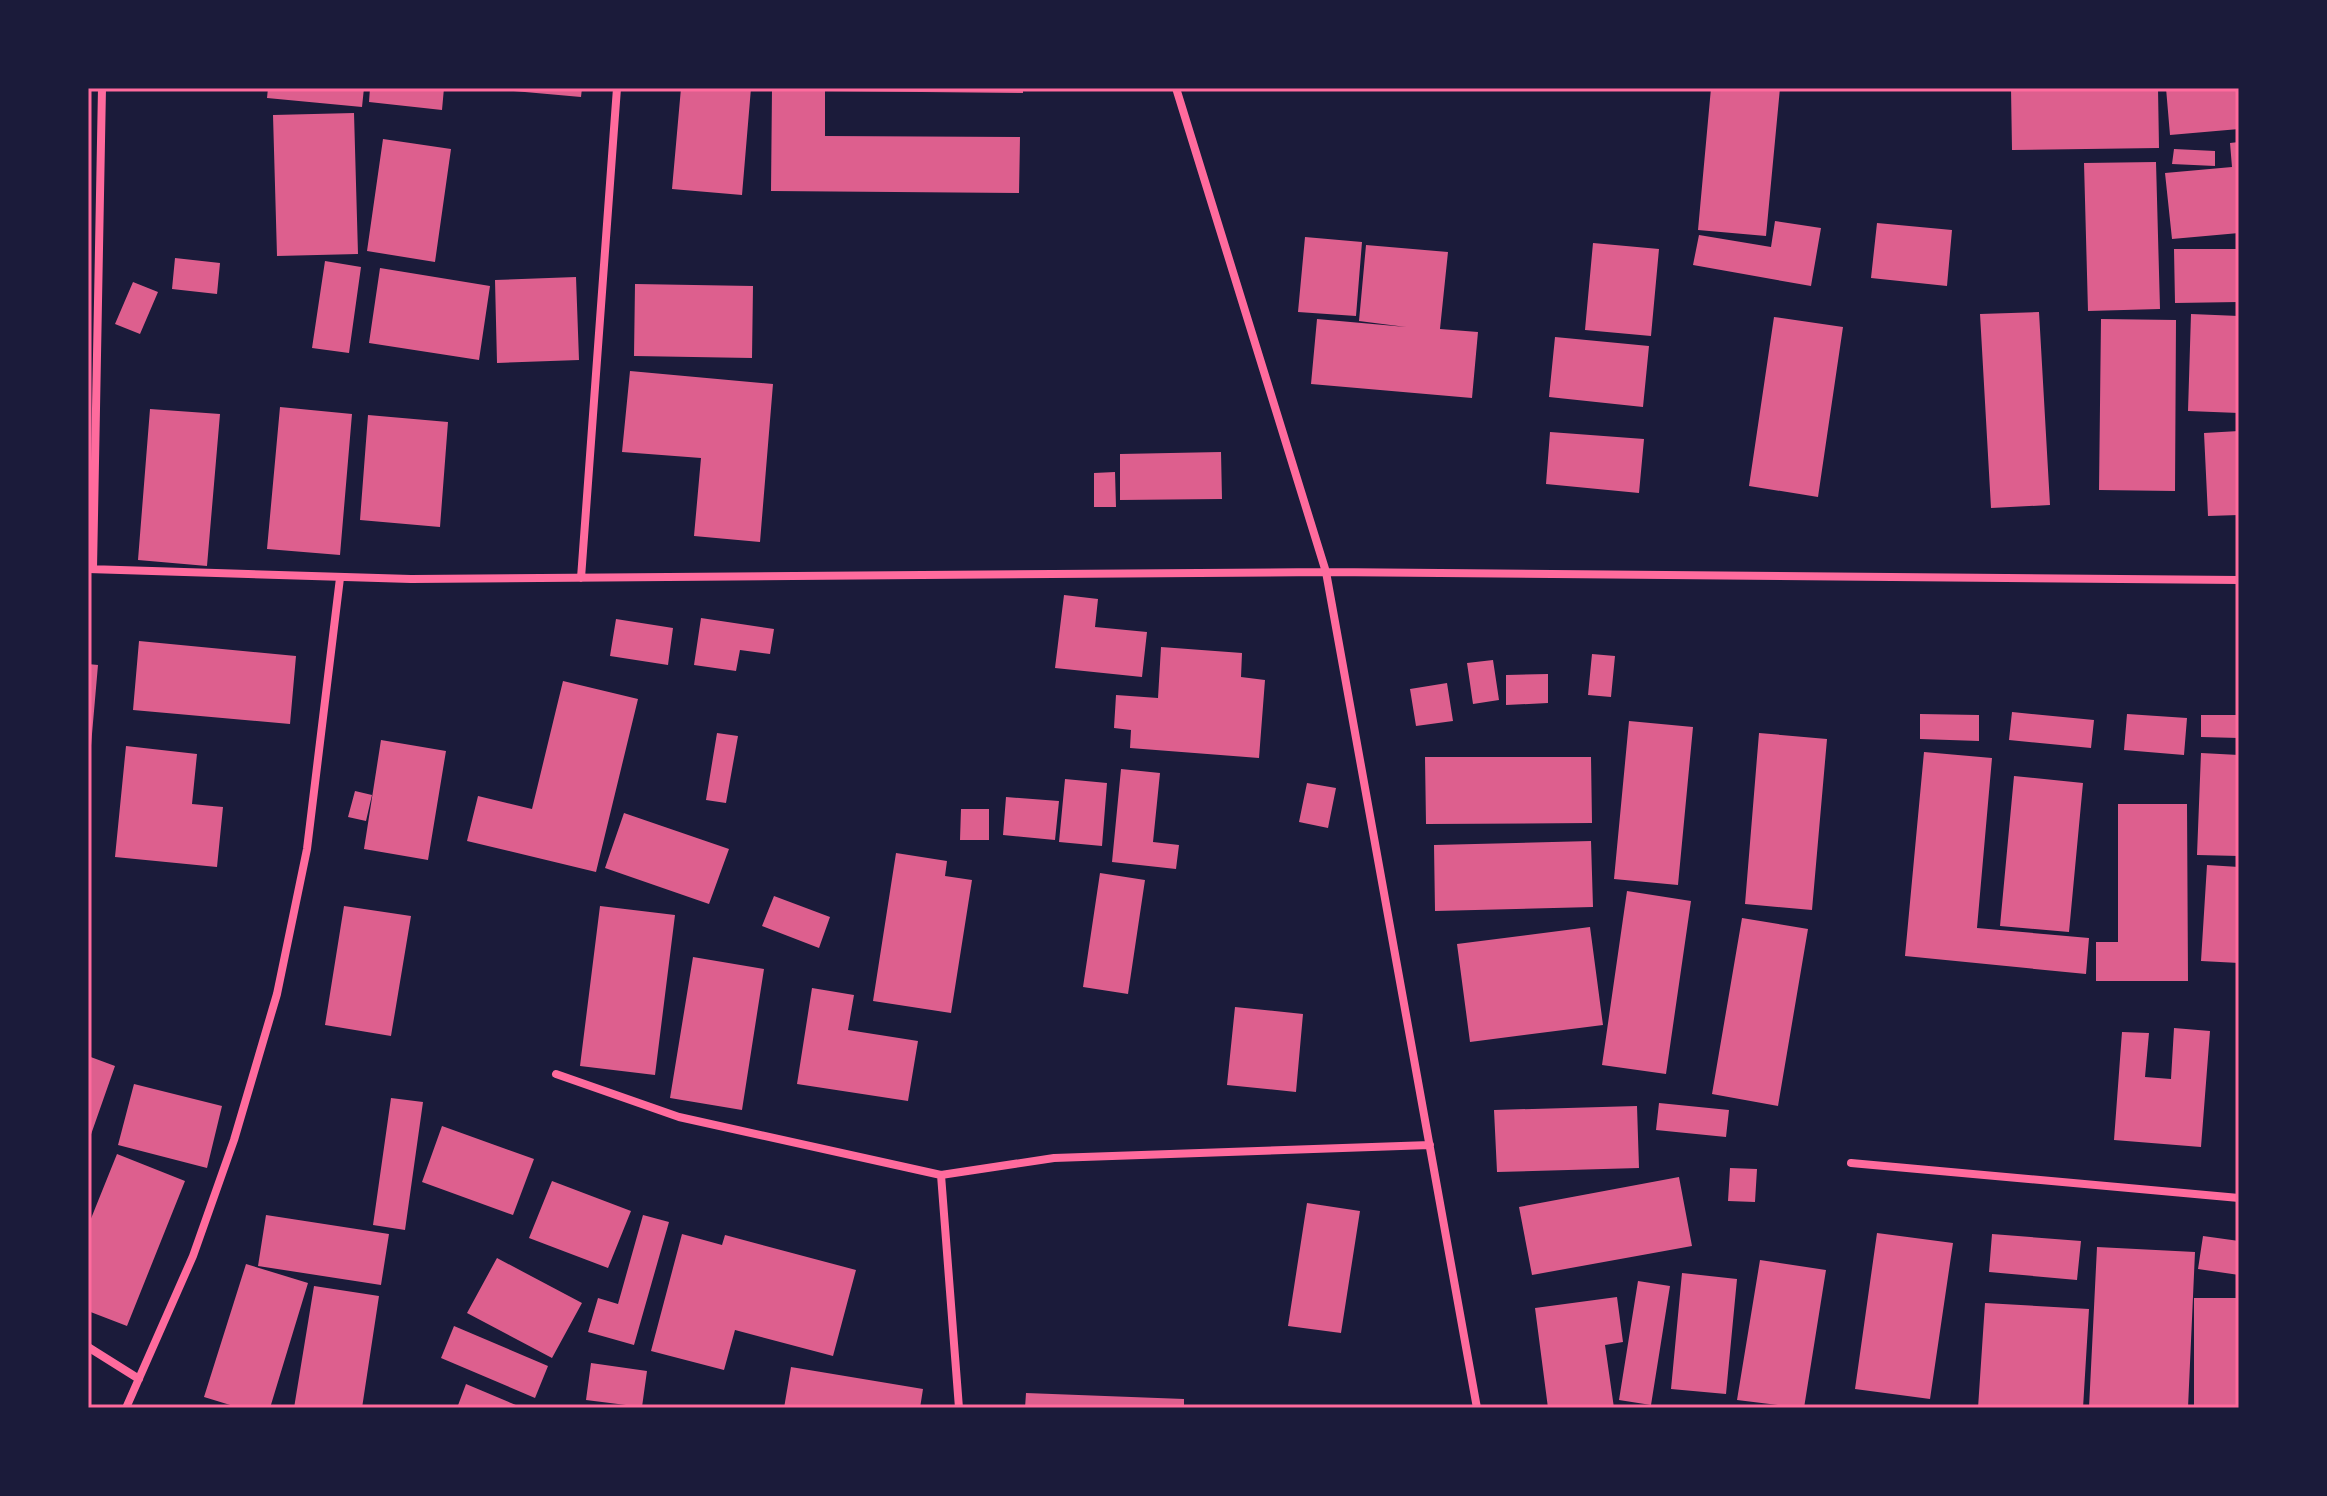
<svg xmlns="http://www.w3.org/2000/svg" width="2327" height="1496" font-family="'Roboto Serif',serif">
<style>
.building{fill:#dd5f8e}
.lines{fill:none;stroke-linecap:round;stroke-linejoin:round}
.minor{stroke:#ff6b9d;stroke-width:8}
.neatline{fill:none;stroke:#ff6b9d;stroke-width:3}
</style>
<rect width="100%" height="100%" fill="#1b1b3a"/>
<path class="building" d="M268,88H364L362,107L267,98Z
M370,88H444L442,110L369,102Z
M502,88H582L581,97L502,90Z
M681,88H751L742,195L672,189Z
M772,88H1023V93L825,91V136L1020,137L1019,193L771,191Z
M1711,88H1780L1766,236L1698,230Z
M2011,88H2158L2159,148L2012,150Z
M2166,88H2239V129L2170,135Z
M354,113L358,254L277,256L273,115Z
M383,139L451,149L435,262L367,251Z
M2239,142V233L2172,239L2165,173L2232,167L2230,143Z
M2174,149L2215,151V166L2172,164Z
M2156,162L2160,309L2088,311L2084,163Z
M1775,221L1821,228L1811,286L1693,265L1699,235L1771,247Z
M1877,223L1952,230L1947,286L1871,278Z
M1305,237L1362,242L1356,316L1298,312Z
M1593,243L1659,249L1651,336L1585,330Z
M1366,245L1448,252L1440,329L1478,332L1472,398L1311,384L1317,319L1406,327L1359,321Z
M2174,249H2239V302L2175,303Z
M175,258L220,263L217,294L172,289Z
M325,261L361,267L349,353L312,348Z
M380,268L490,286L479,360L369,343Z
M576,277L579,360L497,363L495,280Z
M133,282L158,292L140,334L115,324Z
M635,284L753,286L752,358L634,356Z
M2039,312L2050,505L1991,508L1980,314Z
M2191,314L2239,316V413L2188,411Z
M1774,317L1843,327L1818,497L1749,486Z
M2101,319L2176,320L2175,491L2099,490Z
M1555,337L1649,346L1643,407L1549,397Z
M630,371L773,384L760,542L694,536L701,458L622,452Z
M280,407L352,414L340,555L267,549Z
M150,409L220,414L207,566L138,560Z
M368,415L448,422L440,527L360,520Z
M2239,431V515L2208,516L2204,433Z
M1550,432L1644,439L1639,493L1546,484Z
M1221,452L1222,499L1120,500V454Z
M1115,472L1116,507H1094V473Z
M1064,595L1098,599L1095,627L1147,632L1142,677L1055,668Z
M701,618L774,629L770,654L740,650L736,671L694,665Z
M616,619L673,628L668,665L610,656Z
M139,641L296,656L290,724L133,710Z
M1161,647L1242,653L1241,677L1265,680L1259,758L1130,748L1131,730L1114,728L1116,695L1158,698Z
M1592,654L1615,656L1611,697L1588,695Z
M1493,660L1499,700L1473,704L1467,663Z
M88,664L98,665L90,757H88Z
M1548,674V703L1506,705V675Z
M563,681L638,699L596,872L467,841L478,796L532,809Z
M1447,683L1453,721L1416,726L1410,689Z
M2012,712L2094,720L2091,748L2009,740Z
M1920,714L1979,715V741L1920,739Z
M2127,714L2187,718L2184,755L2124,750Z
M2201,715H2239V738L2201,737Z
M1629,721L1693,727L1678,885L1614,879Z
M717,733L738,736L726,803L706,800Z
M1759,733L1827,739L1812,910L1745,904Z
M381,740L446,751L428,860L364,849Z
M126,746L197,754L192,804L223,807L217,867L115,857Z
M1924,752L1992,758L1977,928L2089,938L2086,974L1905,956Z
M2201,753L2239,755V856L2197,855Z
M1425,757H1591L1592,823L1426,824Z
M1121,769L1160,773L1153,842L1179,845L1176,869L1112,862Z
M2014,776L2083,783L2069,932L2000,926Z
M1065,779L1107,783L1102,846L1059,842Z
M1307,783L1336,788L1328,828L1299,822Z
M355,791L372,795L366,821L348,817Z
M1006,797L1059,801L1055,840L1003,835Z
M2118,804H2187L2188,981H2096V942H2118Z
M961,809H989V840H960Z
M624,813L729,849L709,904L605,868Z
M1591,841L1593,907L1435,911L1434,845Z
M896,853L947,861L945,876L972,880L951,1013L873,1001Z
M2207,865L2239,867V963L2201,961Z
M1100,873L1145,880L1128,994L1083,987Z
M1627,891L1691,901L1666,1074L1602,1065Z
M774,896L830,917L819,948L762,926Z
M344,906L411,916L391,1036L325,1025Z
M600,906L675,915L655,1075L580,1066Z
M1742,918L1808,929L1778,1106L1712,1094Z
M1590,927L1603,1025L1470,1042L1457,944Z
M693,957L764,969L742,1110L670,1098Z
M812,988L854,995L848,1030L918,1041L908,1101L797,1084Z
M1235,1007L1303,1014L1296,1092L1227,1085Z
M2174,1028L2210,1031L2201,1147L2114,1140L2122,1032L2149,1033L2145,1077L2171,1079Z
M88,1056L115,1066L88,1143Z
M134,1084L222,1106L207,1168L118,1145Z
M391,1098L423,1102L405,1230L373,1225Z
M1659,1103L1729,1110L1726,1137L1656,1130Z
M1637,1106L1639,1168L1497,1172L1494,1110Z
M442,1126L534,1159L513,1215L422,1182Z
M117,1154L185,1181L127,1326L88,1311V1226Z
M1730,1168L1757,1169L1755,1202L1728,1201Z
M1679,1177L1692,1246L1532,1275L1519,1207Z
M552,1181L631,1211L608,1268L529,1238Z
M1307,1203L1360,1211L1341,1333L1288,1326Z
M266,1215L389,1234L381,1285L258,1266Z
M643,1215L669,1222L634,1345L588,1332L598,1298L618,1304Z
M1877,1233L1953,1243L1930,1399L1855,1389Z
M682,1234L722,1245L725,1235L856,1270L833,1356L735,1330L724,1370L651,1351Z
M1992,1234L2081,1241L2077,1280L1989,1272Z
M2203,1236L2239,1241V1275L2198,1269Z
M2097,1247L2195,1252L2188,1408H2089Z
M497,1258L582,1303L552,1358L467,1313Z
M1760,1260L1826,1270L1804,1408L1737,1400Z
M246,1264L308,1283L270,1408H240L204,1397Z
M1682,1273L1737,1279L1726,1394L1671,1389Z
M1638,1281L1670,1286L1651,1405L1619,1400Z
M314,1286L379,1296L362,1408H294Z
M1617,1297L1623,1342L1605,1345L1614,1408H1548L1535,1308Z
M2194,1298H2239V1408H2194Z
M1985,1303L2089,1309L2083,1408H1978Z
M454,1326L548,1366L535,1398L441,1358Z
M591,1363L647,1371L642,1407L586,1400Z
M791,1367L923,1389L920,1408H784Z
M466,1384L523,1408H457Z
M1026,1393L1184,1399V1408H1025Z"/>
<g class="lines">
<path class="minor" d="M1176,88L1326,572L2239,580
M88,569L411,579L1326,572L1477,1408
M93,569L102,88
M581,578L617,88
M556,1074L679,1117L941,1175L1054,1158L1430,1145
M1851,1163L2239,1198
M941,1175L959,1408
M88,1347L139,1379
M126,1408L193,1256L234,1140L277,994L307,849L340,578"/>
</g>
<rect width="2327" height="1496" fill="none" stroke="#1b1b3a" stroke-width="180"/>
<rect x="90" y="90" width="2147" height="1316" class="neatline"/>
</svg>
